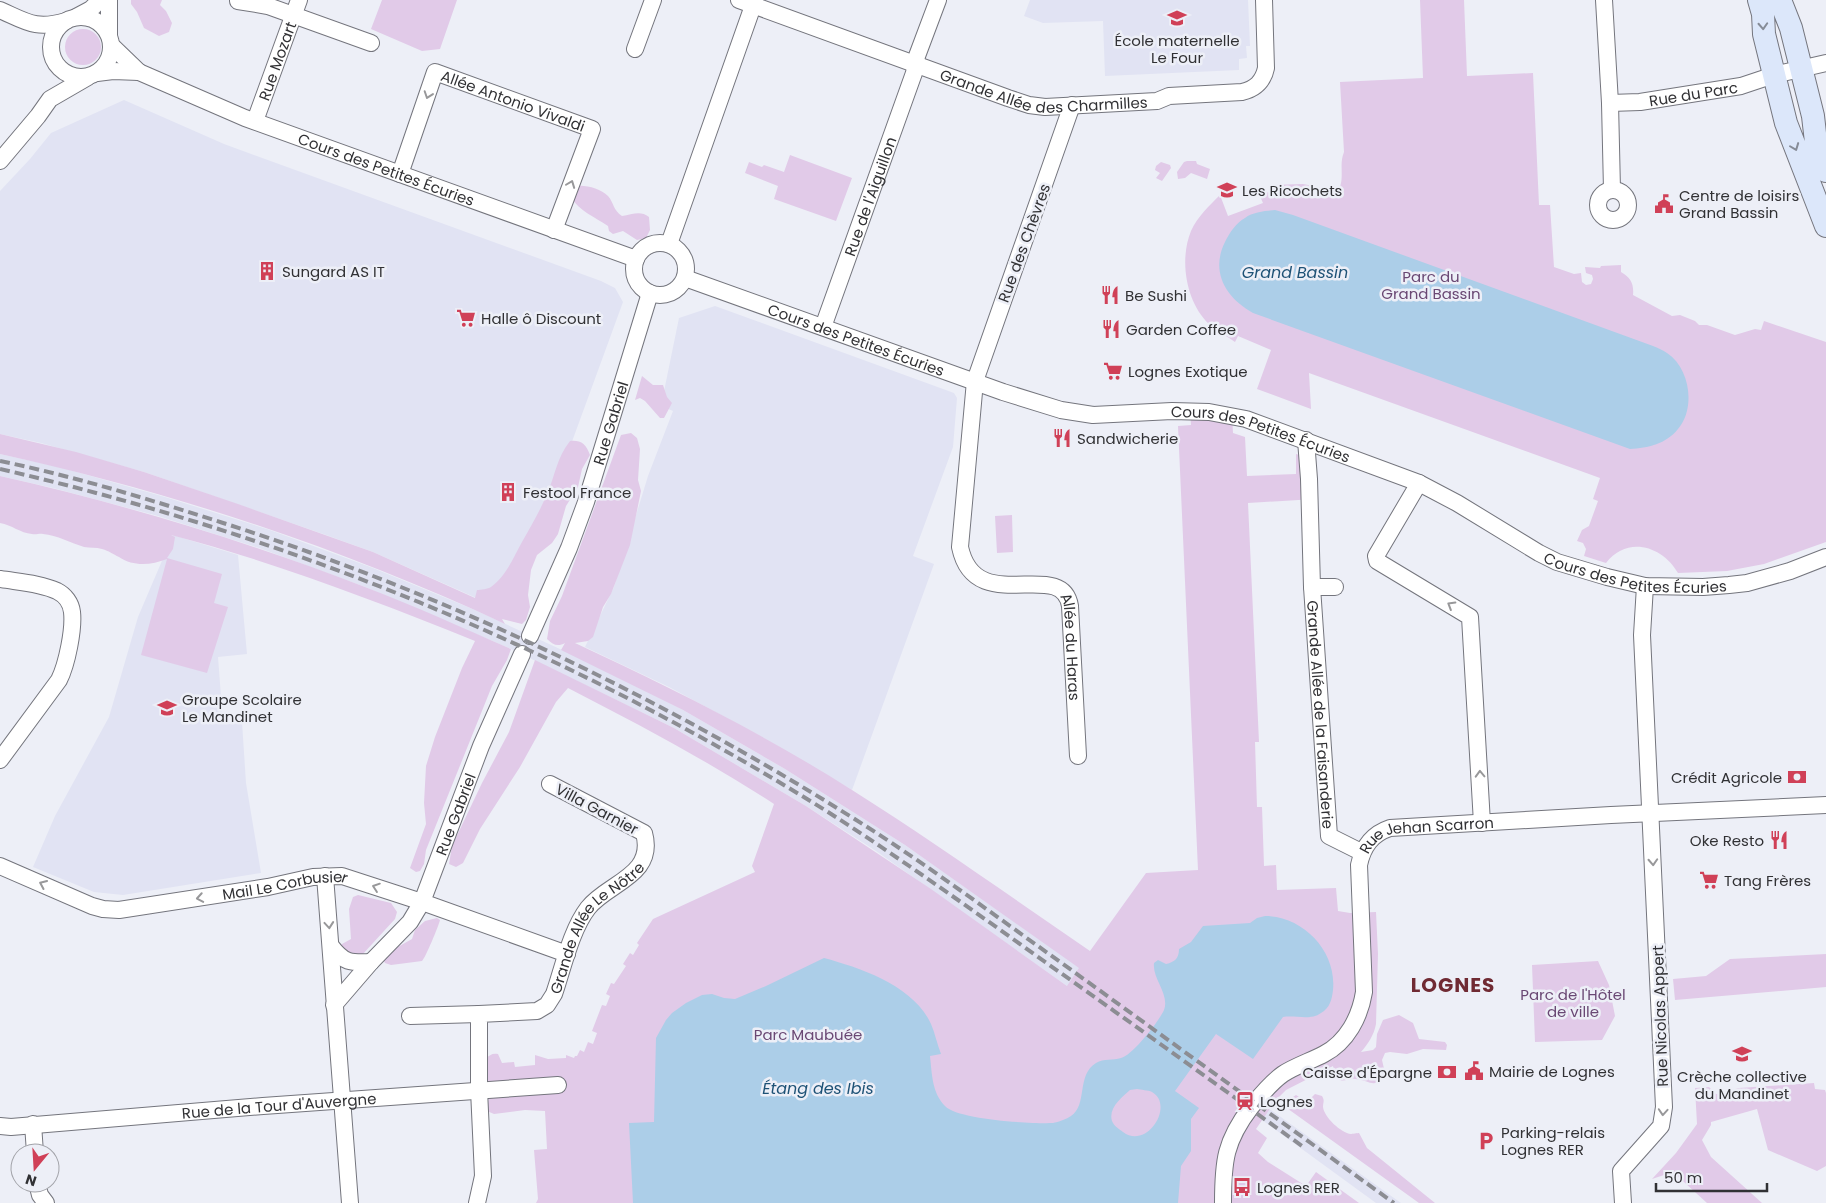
<svg xmlns="http://www.w3.org/2000/svg" width="1826" height="1203" font-family="Poppins,sans-serif">
<style>
.built{fill:#e1e3f3}
.green{fill:#e1cae8}
.water{fill:#accee8;fill-rule:evenodd}
.lines{fill:none;stroke-linecap:round;stroke-linejoin:round}
.street-casing{stroke:#74757d;stroke-width:18}
.secondary-casing{stroke:#74757d;stroke-width:24}
.street{stroke:#fff;stroke-width:16}
.secondary{stroke:#dce7fa;stroke-width:22}
.rail{stroke:#8c8d93;stroke-width:4;stroke-dasharray:10 5;stroke-linecap:butt}
.oneway{stroke:#868c97}
.oneway2{stroke:#98989a}
.labels{text-anchor:middle;dominant-baseline:central;stroke-width:5;stroke-linejoin:round;paint-order:stroke}
.poi-label{font-size:15px;fill:#313134;stroke:#edeff7;text-anchor:start}
.street-label{font-size:15px;fill:#313134;stroke:#edeff7}
.park-label{font-size:15px;fill:#6a4874;stroke:#edeff7}
.water-label{font-size:16px;font-style:italic;fill:#1e5276;stroke:#edeff7}
.district-label{font-size:20px;font-weight:bold;letter-spacing:1px;fill:#702a33;stroke:#edeff7}
</style>
<rect width="100%" height="100%" fill="#edeff7"/>
<path class="built" d="M1030,0H1248L1250,46H1246L1247,58L1239,59V70L1105,76L1103,21L1043,23L1024,16Z
M124,100L224,144L601,281L615,288L623,302L562,469L493,611L483,601L445,584L373,552L326,535L144,472L41,443L0,434V191L30,159L51,133Z
M715,306L954,393L957,398L953,447L913,556L934,564L852,790L762,737L669,687L585,647L614,587L648,476L673,411L661,406L679,318Z
M0,454L59,467L165,497L270,530L373,568L475,610L584,660L683,710L785,769L905,845L1134,1006L1131,1010L1401,1203H1376L1185,1064L1067,986L876,851L806,806L674,728L511,649L365,587L262,549L158,516L53,488L0,476Z
M173,535L238,555L247,654L218,657L223,723L242,722L246,783L261,873L123,895L94,892L33,867L55,816L109,717L138,617Z"/>
<path class="green" d="M131,0H162L160,5L166,11L172,23L169,32L159,36L144,28L137,12L131,4Z
M382,0H457L440,49L422,51L371,29Z
M1420,0H1464L1467,76L1533,73L1539,205H1550L1554,267L1574,274L1581,273L1582,282L1586,285L1591,284L1593,279L1592,275L1586,273L1585,267L1600,268L1601,266L1621,265V272C1631,278 1634,284 1633,295L1672,316L1680,315L1695,321L1699,325H1707L1735,335L1755,329L1761,330L1764,321L1826,342V542L1764,564L1727,571L1678,573C1663,546 1627,535 1606,563L1584,556L1586,549L1583,543L1577,541L1582,530L1589,526L1598,501L1593,499L1600,478L1309,373L1311,409L1257,389L1271,350L1238,336L1235,342C1227,336 1217,331 1209,324C1186,302 1179,260 1191,231C1198,216 1209,206 1220,195L1228,216L1263,203L1259,194L1270,192V185L1303,184L1334,190L1340,187C1344,175 1339,164 1344,152L1340,82L1423,78Z
M65 47a18 18 0 1 1 36 0a18 18 0 1 1-36 0Z
M790,155L852,178L836,221L774,199L778,186L745,173L749,162L762,167L764,165L784,172Z
M1187,161H1196L1197,164L1210,169L1207,179L1191,173L1185,178L1178,179L1177,172L1184,162Z
M1161,162L1170,165L1171,168L1162,181L1156,178L1160,173L1155,170L1156,166Z
M577,186C587,185 601,189 608,196C614,203 613,210 622,216C632,215 640,210 649,217L650,230L646,238L637,240L623,231L613,234L609,231L608,226C595,217 579,211 571,197Z
M642,376L653,385H663L667,397L672,403L664,418H660L645,401L640,398L635,400Z
M1190,411L1232,415L1233,433L1245,437L1247,476L1296,474V454L1313,459L1315,499L1248,503L1259,742H1255L1257,807H1262L1264,866L1276,865L1277,890L1336,888L1338,911L1350,913L1376,912L1378,954L1376,1024C1374,1035 1368,1044 1361,1052L1373,1050L1376,1047L1377,1034L1383,1020L1399,1015L1413,1023L1419,1039L1445,1042L1447,1045L1446,1050L1423,1049L1407,1054L1390,1052L1385,1053L1382,1060L1385,1073C1376,1091 1370,1080 1355,1079C1350,1078 1344,1082 1340,1080C1334,1077 1334,1071 1333,1066L1286,1090L1276,1100L1256,1129L1267,1138L1258,1153L1268,1162L1306,1186L1316,1172L1359,1203H536L538,1199L534,1150L547,1149L545,1111L525,1110L494,1114L487,1111L489,1096L485,1059C490,1055 492,1053 498,1054L502,1063L514,1062L515,1067L535,1065V1055L548,1059L566,1058V1055L574,1058L575,1056H577L580,1050L584,1052L588,1042L593,1044L597,1033L592,1031L602,1005L606,1006L610,996L606,994L611,983L614,984L626,966L623,964L630,953L633,955L639,945L637,943L653,919L755,872L752,866L774,804C708,761 638,724 568,688L556,702L520,767L480,829L463,863L456,867L449,864L452,846L482,783L509,732L535,660L674,728L806,806L931,889L1067,986L1079,968L905,845L785,769L683,710L561,650L565,643C558,647 553,645 547,639L550,621L562,596L621,435L631,433L637,438L640,449L638,480L641,491L630,545L611,594L603,607L593,637L588,641L575,643C670,687 764,734 852,790C933,841 1011,897 1090,951L1146,873L1198,870L1178,426L1191,425Z
M0,434L76,452L144,472L238,504L373,552L475,598L477,590C481,590 488,589 491,587C507,575 513,558 522,542C531,526 540,511 547,494C555,476 557,457 570,441C581,440 586,444 590,455L582,469L578,487L566,506L558,534L552,543L537,555L531,570L528,595L530,607L526,620L522,624L502,619L505,624C344,549 173,492 0,454Z
M0,476C124,504 246,541 365,587C415,606 463,628 511,649L507,660L492,686L426,850L424,864L420,871L416,872L410,868L426,824L424,803L426,766L435,737L462,668L475,641C376,601 274,562 171,535L175,537L173,549L167,558L222,574L214,603L228,607L207,673L141,655L167,559C151,565 134,567 119,557C113,554 109,551 102,549C96,547 90,548 84,547C71,543 57,535 43,534C40,533 36,535 32,534C20,533 12,525 0,523Z
M1012,515L1013,552L997,553L995,516Z
M358,895L391,903L397,912L395,919L362,955L356,956L339,948L342,944L351,939L349,909L353,897Z
M437,918L440,920C439,925 425,959 422,961L391,965L385,963L383,959L387,953L412,939L415,930L425,921Z
M1826,954V987L1675,1000L1673,979L1706,976L1730,959Z
M1598,961L1609,985L1615,1016L1602,1040L1535,1042L1532,965Z
M1814,1083L1815,1089L1825,1090L1826,1093V1166L1817,1171L1768,1150L1757,1109L1711,1122V1125L1702,1140L1711,1157L1762,1203H1707L1673,1172L1652,1179L1676,1153L1697,1124L1695,1088L1709,1087L1716,1094L1731,1093L1735,1089L1739,1088Z
M1315,1094L1322,1096C1325,1101 1323,1102 1323,1107C1324,1117 1341,1133 1351,1134C1351,1134 1358,1133 1359,1133L1367,1148L1435,1203H1419L1284,1106L1287,1101L1296,1095L1307,1102Z"/>
<path class="water" d="M1275,210L1293,215L1653,346C1658,348 1663,350 1667,353C1690,368 1696,408 1678,429C1666,444 1648,448 1630,449L1253,313C1226,298 1210,272 1225,242C1230,232 1236,223 1245,218C1253,212 1265,211 1275,210Z
M1265,916C1303,916 1337,951 1333,990C1332,999 1330,1008 1321,1013C1310,1021 1296,1015 1283,1017L1253,1059L1216,1034L1175,1091L1199,1108L1191,1119V1151L1181,1166L1178,1203H633L629,1123L654,1122L656,1038L666,1020L672,1013L686,1003L702,995L712,994L724,998L735,999L766,986L824,958C861,968 914,986 931,1024C935,1033 937,1044 941,1054L930,1056C932,1074 932,1093 945,1106C958,1120 1033,1124 1053,1123C1058,1122 1067,1119 1071,1116C1088,1105 1076,1075 1096,1063C1104,1058 1113,1061 1121,1058C1133,1055 1159,1021 1164,1010C1170,994 1152,979 1154,963L1158,960L1166,964C1175,962 1179,958 1179,949L1191,942L1203,926L1250,923L1257,918ZM1137,1089C1141,1090 1148,1090 1152,1092C1175,1105 1147,1150 1123,1132C1119,1129 1114,1126 1112,1121C1108,1108 1122,1097 1130,1090Z"/>
<g class="lines">
<g class="street-casing">
<g id="street">
<path id="s1" d="M739,0L1008,98L1029,105L1045,107L1157,101L1169,96L1242,92C1255,89 1263,82 1266,68L1264,0"/>
<path d="M1604,0L1610,103L1612,190"/>
<path d="M238,1L268,6L371,43"/>
<path d="M0,10C27,22 36,30 66,21"/>
<circle cx="81" cy="47" r="30"/>
<path d="M76,17L91,9L100,0"/>
<path d="M109,35V0"/>
<path d="M111,45L139,72"/>
<path d="M635,49L653,0"/>
<path id="s2" d="M97,73L113,71L139,72L245,118L636,259"/>
<path id="s3" d="M1610,103L1640,102L1741,86L1774,75L1826,63"/>
<path id="s4" d="M1072,105L975,381L960,547C975,619 1062,556 1070,606L1078,756"/>
<path id="s5" d="M255,121L299,0"/>
<path d="M0,161L38,116L50,99L88,77"/>
<path id="s6" d="M400,174L435,72L592,129L554,230"/>
<circle cx="1613" cy="205" r="15"/>
<circle cx="660" cy="269" r="26"/>
<path d="M669,244L755,0"/>
<path id="s7" d="M685,278L1003,392L1061,410L1093,415L1172,411L1209,412L1246,419L1419,483L1457,503L1539,553L1557,562L1607,577L1645,586L1703,587L1729,585L1747,583L1790,571L1826,557"/>
<path id="s8" d="M823,327L914,73L917,56L938,0"/>
<path id="s9" d="M1306,440L1309,479L1312,587L1329,836L1361,852"/>
<path d="M1419,483L1376,556L1377,561L1470,617L1482,823"/>
<path d="M0,579C18,582 40,583 57,591C65,595 71,603 72,612C74,629 67,664 59,680L0,760"/>
<path d="M1312,587H1335"/>
<path id="s10" d="M530,636L569,548L586,502L650,293"/>
<path id="s11" d="M0,866L92,906L103,909L119,910L268,887L313,877L342,876L422,902L567,954"/>
<path d="M325,876L350,1203"/>
<path d="M331,946C344,963 350,963 371,962"/>
<path id="s12" d="M334,1005L371,962L410,922L422,902L481,746L522,654"/>
<path d="M410,1016L479,1014"/>
<path d="M33,1124L35,1153"/>
<path id="s13" d="M0,1126L11,1127L263,1106L558,1085"/>
<path d="M37,1183L40,1195L46,1203"/>
<path id="s14" d="M477,1203L483,1176L479,1090V1014L537,1011L547,1005L554,994C563,968 571,930 588,908C607,883 656,876 644,833L550,784"/>
<path id="s15" d="M1223,1203C1223,1161 1225,1141 1251,1107C1261,1095 1270,1083 1283,1074C1295,1066 1311,1061 1324,1054C1347,1042 1360,1017 1364,992L1359,865C1363,846 1372,834 1390,828L1611,815L1826,805"/>
<path d="M1623,1203L1621,1171L1661,1126L1664,1107L1642,635L1645,586"/>
</g>
</g>
<g class="secondary-casing">
<path id="secondary" d="M1759,0L1763,14L1764,34L1786,123L1826,226
M1780,0L1791,28L1813,116L1816,142L1826,171"/>
</g>
<use href="#street" class="street"/>
<use href="#secondary" class="secondary"/>
<path class="rail" d="M0,461C68,475 135,495 201,516C430,587 649,690 853,818C925,863 994,915 1063,964C1174,1044 1284,1124 1394,1203
M0,469C292,536 574,653 828,812C903,860 975,912 1048,964C1133,1024 1217,1085 1302,1146"/>
</g>
<defs><path id="oneway-chevron" d="M-2-3.5L2.5 0L-2 3.5" fill="none" stroke-width="1.6" stroke-linecap="round" stroke-linejoin="round" transform="scale(1.25)"/></defs>
<g class="oneway">
<use href="#oneway-chevron" transform="translate(1763 26) rotate(87)"/>
<use href="#oneway-chevron" transform="translate(1795 147) rotate(69)"/>
</g>
<g class="oneway2">
<use href="#oneway-chevron" transform="translate(428 95) rotate(109)"/>
<use href="#oneway-chevron" transform="translate(571 184) rotate(-69)"/>
<use href="#oneway-chevron" transform="translate(1451 605) rotate(-149)"/>
<use href="#oneway-chevron" transform="translate(1480 774) rotate(-92)"/>
<use href="#oneway-chevron" transform="translate(1653 862) rotate(87)"/>
<use href="#oneway-chevron" transform="translate(43 884) rotate(-156)"/>
<use href="#oneway-chevron" transform="translate(376 887) rotate(-161)"/>
<use href="#oneway-chevron" transform="translate(200 898) rotate(170)"/>
<use href="#oneway-chevron" transform="translate(329 925) rotate(85)"/>
<use href="#oneway-chevron" transform="translate(1663 1112) rotate(94)"/>
</g>
<defs>
<g id="school-bare" transform="scale(1.5)"><path d="M0-5L7-2L0 1L-7-2ZM-4 1L0 2.5L4 1V4Q0 6-4 4Z" fill="#d04057" stroke="#edeff7" stroke-width="2.5" paint-order="stroke"/></g>
<g id="civic-bare" transform="scale(1.5)"><path d="M-.6-6.5H3V-4.5H.6V-3L4-1V1h2V6H-6V1h2V-1L-.6-3ZM-1.2 2.5V6h2.4V2.5Z" fill="#d04057" stroke="#edeff7" stroke-width="2.5" paint-order="stroke"/></g>
<g id="building-bare" transform="scale(1.5)"><path d="M-4-6H4V6H1V3H-1V6H-4ZM-2.5-4.3h1.7v1.8h-1.7ZM.8-4.3h1.7v1.8H.8ZM-2.5-1h1.7V.8h-1.7ZM.8-1h1.7V.8H.8Z" fill="#d04057" stroke="#edeff7" stroke-width="2.5" paint-order="stroke"/></g>
<g id="restaurant-bare" transform="scale(1.5)"><path d="M-5-6h1v4h1v-4h1v4h1v-4h1v5L-1.5 .5V6h-2V.5L-5-1ZM5-6V6H3V1.5H1.5Q1.5-4 5-6Z" fill="#d04057" stroke="#edeff7" stroke-width="2.5" paint-order="stroke"/></g>
<g id="supermarket-bare" transform="scale(1.5)"><path d="M-6-5.5h2.5l.6 2H6L4.5 2H-2.5L-4.4-4H-6ZM-1.5 3.2a1.3 1.3 0 1 0 .1 0ZM3 3.2a1.3 1.3 0 1 0 .1 0Z" fill="#d04057" stroke="#edeff7" stroke-width="2.5" paint-order="stroke"/></g>
<g id="bank-bare" transform="scale(1.5)"><path d="M-6-4H6V4H-6ZM0-2.3a2.3 2.3 0 1 0 0 4.6a2.3 2.3 0 1 0 0-4.6Z" fill="#d04057" stroke="#edeff7" stroke-width="2.5" paint-order="stroke"/></g>
<g id="station-bare" transform="scale(1.5)"><path d="M-3-6H3Q5-6 5-4V2Q5 4 3 4L4.5 6H3L1.5 4h-3L-3 6H-4.5L-3 4Q-5 4-5 2V-4Q-5-6-3-6ZM-3.5-4v3h7v-3ZM-3.5 1v1.5H-2V1ZM2 1v1.5H3.5V1Z" fill="#d04057" stroke="#edeff7" stroke-width="2.5" paint-order="stroke"/></g>
<g id="parking-bare" transform="scale(1.5)"><path d="M-3.5-5.5H1a3.5 3.5 0 0 1 0 7H-1V5.5H-3.5ZM-1-3.4V-.6H.8a1.4 1.4 0 0 0 0-2.8Z" fill="#d04057" stroke="#edeff7" stroke-width="2.5" paint-order="stroke"/></g>
<g id="bus-bare" transform="scale(1.5)"><path d="M-5-6H5V4H4V6H2V4H-2V6H-4V4H-5ZM-3.5-4V0h7V-4ZM-3.5 1.2v1.5H-2V1.2ZM2 1.2v1.5H3.5V1.2Z" fill="#d04057" stroke="#edeff7" stroke-width="2.5" paint-order="stroke"/></g>
</defs>
<g fill-rule="evenodd">
<use href="#school-bare" x="1177" y="18"/>
<use href="#school-bare" x="1227" y="190"/>
<use href="#civic-bare" x="1664" y="204"/>
<use href="#building-bare" x="267" y="271"/>
<use href="#restaurant-bare" x="1110" y="295"/>
<use href="#supermarket-bare" x="466" y="318"/>
<use href="#restaurant-bare" x="1111" y="329"/>
<use href="#supermarket-bare" x="1113" y="371"/>
<use href="#restaurant-bare" x="1062" y="438"/>
<use href="#building-bare" x="508" y="492"/>
<use href="#school-bare" x="167" y="708"/>
<use href="#bank-bare" x="1797" y="777"/>
<use href="#restaurant-bare" x="1779" y="840"/>
<use href="#supermarket-bare" x="1709" y="880"/>
<use href="#school-bare" x="1742" y="1054"/>
<use href="#civic-bare" x="1474" y="1071"/>
<use href="#bank-bare" x="1447" y="1072"/>
<use href="#station-bare" x="1245" y="1101"/>
<use href="#parking-bare" x="1486" y="1141"/>
<use href="#bus-bare" x="1242" y="1187"/>
</g>
<g class="labels">
<g class="poi-label">
<text x="1177" y="40" text-anchor="middle">École maternelle<tspan x="1177" dy="17">Le Four</tspan></text>
<text x="1242" y="190">Les Ricochets</text>
<text x="1679" y="195">Centre de loisirs<tspan x="1679" dy="17">Grand Bassin</tspan></text>
<text x="282" y="271">Sungard AS IT</text>
<text x="1125" y="295">Be Sushi</text>
<text x="481" y="318">Halle ô Discount</text>
<text x="1126" y="329">Garden Coffee</text>
<text x="1128" y="371">Lognes Exotique</text>
<text x="1077" y="438">Sandwicherie</text>
<text x="523" y="492">Festool France</text>
<text x="182" y="699">Groupe Scolaire<tspan x="182" dy="17">Le Mandinet</tspan></text>
<text x="1782" y="777" text-anchor="end">Crédit Agricole</text>
<text x="1764" y="840" text-anchor="end">Oke Resto</text>
<text x="1724" y="880">Tang Frères</text>
<text x="1489" y="1071">Mairie de Lognes</text>
<text x="1432" y="1072" text-anchor="end">Caisse d'Épargne</text>
<text x="1742" y="1076" text-anchor="middle">Crèche collective<tspan x="1742" dy="17">du Mandinet</tspan></text>
<text x="1260" y="1101">Lognes</text>
<text x="1501" y="1132">Parking-relais<tspan x="1501" dy="17">Lognes RER</tspan></text>
<text x="1257" y="1187">Lognes RER</text>
</g>
<g class="street-label">
<text stroke="none"><textPath href="#s5" startOffset="64">Rue Mozart</textPath></text>
<text stroke="none"><textPath href="#s1" startOffset="321">Grande Allée des Charmilles</textPath></text>
<text stroke="none"><textPath href="#s3" startOffset="84">Rue du Parc</textPath></text>
<text stroke="none"><textPath href="#s6" startOffset="191">Allée Antonio Vivaldi</textPath></text>
<text stroke="none"><textPath href="#s2" startOffset="308">Cours des Petites Écuries</textPath></text>
<text stroke="none"><textPath href="#s8" startOffset="139">Rue de l'Aiguillon</textPath></text>
<text transform="translate(1024 243) rotate(-70)">Rue des Chèvres</text>
<text stroke="none"><textPath href="#s7" startOffset="182">Cours des Petites Écuries</textPath></text>
<text stroke="none"><textPath href="#s10" startOffset="228">Rue Gabriel</textPath></text>
<text stroke="none"><textPath href="#s7" startOffset="602">Cours des Petites Écuries</textPath></text>
<text stroke="none"><textPath href="#s7" startOffset="1008">Cours des Petites Écuries</textPath></text>
<text stroke="none"><textPath href="#s4" startOffset="640">Allée du Haras</textPath></text>
<text stroke="none"><textPath href="#s9" startOffset="275">Grande Allée de la Faisanderie</textPath></text>
<text transform="translate(597 809) rotate(28)">Villa Garnier</text>
<text stroke="none"><textPath href="#s12" startOffset="230">Rue Gabriel</textPath></text>
<text stroke="none"><textPath href="#s15" startOffset="482">Rue Jehan Scarron</textPath></text>
<text stroke="none"><textPath href="#s11" startOffset="296">Mail Le Corbusier</textPath></text>
<text stroke="none"><textPath href="#s14" startOffset="354">Grande Allée Le Nôtre</textPath></text>
<text transform="translate(1660 1016) rotate(-92)">Rue Nicolas Appert</text>
<text stroke="none"><textPath href="#s13" startOffset="280">Rue de la Tour d'Auvergne</textPath></text>
</g>
<g class="park-label">
<text x="1431" y="276">Parc du<tspan x="1431" dy="17">Grand Bassin</tspan></text>
<text x="1573" y="994">Parc de l'Hôtel<tspan x="1573" dy="17">de ville</tspan></text>
<text x="808" y="1034">Parc Maubuée</text>
</g>
<g class="water-label">
<text x="1295" y="272">Grand Bassin</text>
<text x="818" y="1088">Étang des Ibis</text>
</g>
<g class="district-label">
<text x="1453" y="985">LOGNES</text>
</g>
</g>
<g transform="translate(35 1168) rotate(198)"><circle r="24" fill="#edeff7" stroke="#a2a3a9"/>
<path d="M0-4L9 19L0 12L-9 19Z" fill="#d04057"/>
<text y="-8" font-size="14" font-weight="bold" text-anchor="middle" fill="#313134">N</text>
</g>
<path d="M1656 1183v8h111v-8" fill="none" stroke="#313134" stroke-width="2.5"/>
<text x="1664" y="1183" font-size="15" fill="#313134" stroke="#edeff7" stroke-width="4" paint-order="stroke">50 m</text>
</svg>
